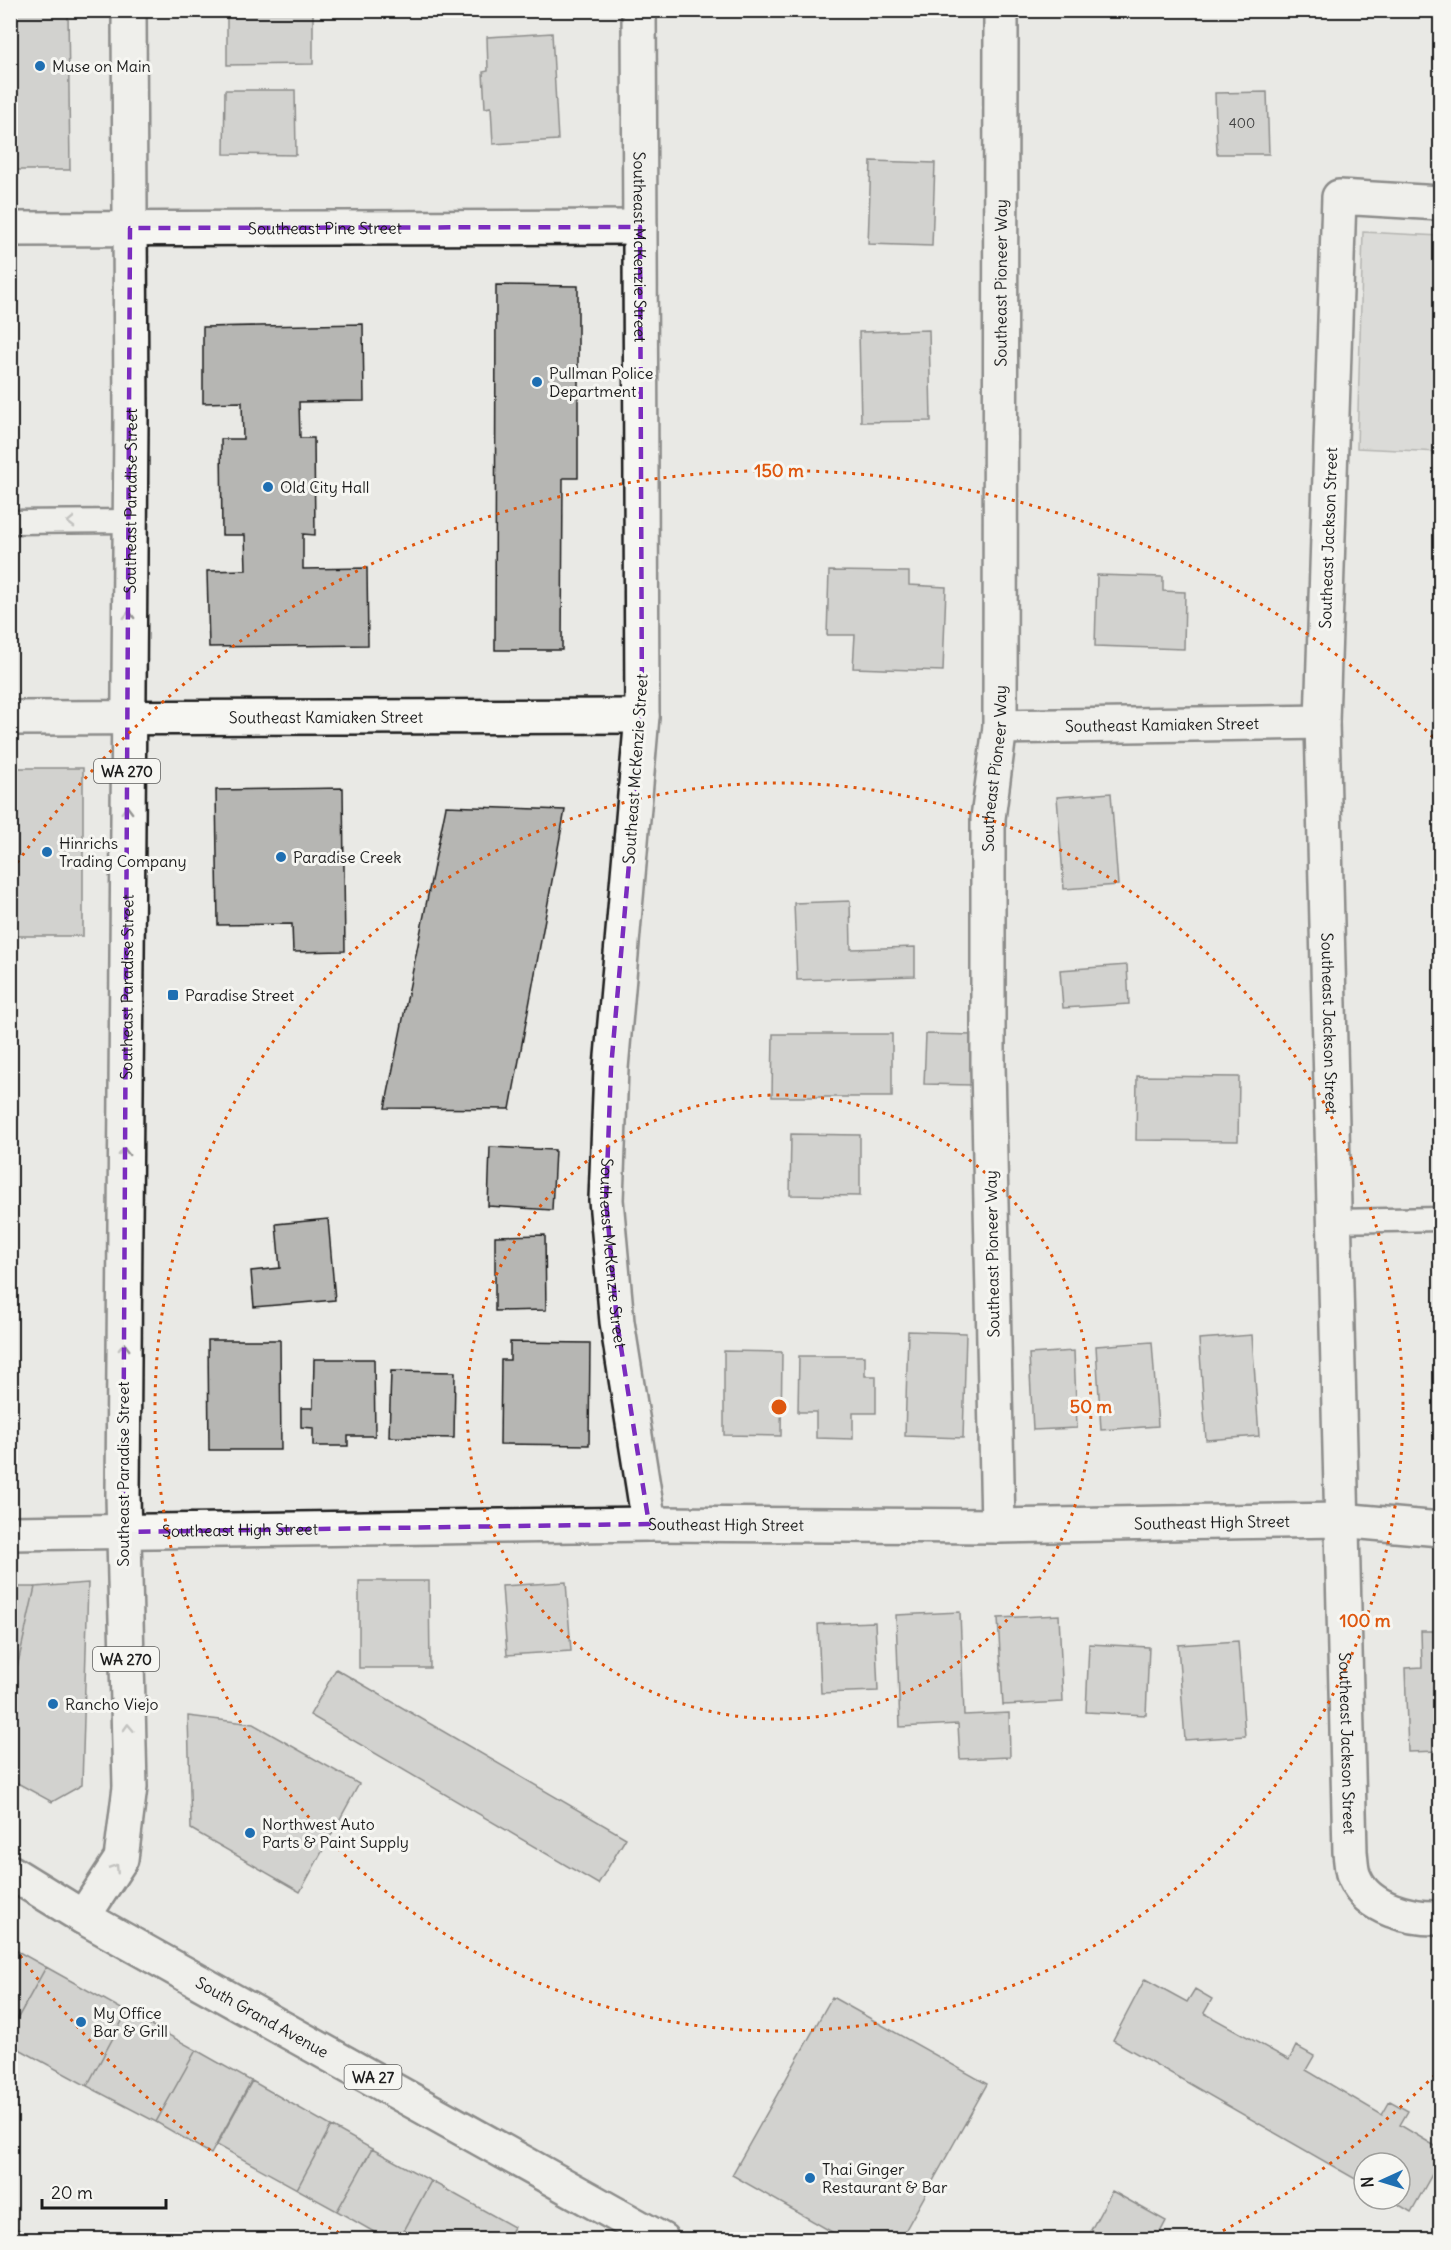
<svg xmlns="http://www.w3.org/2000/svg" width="1451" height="2250" font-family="Delius,sans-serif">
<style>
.green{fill:#cbcbc7;stroke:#747472;stroke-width:1.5}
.building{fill:#b6b6b3;stroke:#1c1c1c;stroke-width:1.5}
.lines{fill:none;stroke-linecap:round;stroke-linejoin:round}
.service-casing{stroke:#1c1c1c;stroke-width:27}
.minor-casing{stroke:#1c1c1c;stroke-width:38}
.tertiary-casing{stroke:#1c1c1c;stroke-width:38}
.primary-casing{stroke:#1c1c1c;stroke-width:38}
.service{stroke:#f6f6f2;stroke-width:22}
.minor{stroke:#f6f6f2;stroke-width:33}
.tertiary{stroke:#f6f6f2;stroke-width:33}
.primary{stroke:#f6f6f2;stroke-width:33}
.oneway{stroke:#949492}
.marked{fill:none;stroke:#7b2cbf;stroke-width:4.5;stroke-dasharray:12 8;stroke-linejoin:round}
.ring{fill:none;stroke:#de560d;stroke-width:3;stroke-dasharray:3 6}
.poi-dot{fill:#1f6fb2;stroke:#f6f6f2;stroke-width:2}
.labels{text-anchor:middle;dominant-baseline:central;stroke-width:6;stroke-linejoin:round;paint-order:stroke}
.number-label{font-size:14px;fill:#424242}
.shield{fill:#f6f6f2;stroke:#5d5d5c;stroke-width:1.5}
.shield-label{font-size:15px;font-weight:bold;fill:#1c1c1c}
.poi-label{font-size:16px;fill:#1c1c1c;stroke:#f6f6f2;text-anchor:start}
.street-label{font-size:16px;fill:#1c1c1c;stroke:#f6f6f2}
.centre{fill:#de560d;stroke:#f6f6f2;stroke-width:3}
.ring-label{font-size:18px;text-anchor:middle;font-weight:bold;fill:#de560d;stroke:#f6f6f2;stroke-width:6;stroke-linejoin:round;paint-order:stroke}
</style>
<rect width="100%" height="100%" fill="#e9e9e5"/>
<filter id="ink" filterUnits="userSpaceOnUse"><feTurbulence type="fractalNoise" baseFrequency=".0167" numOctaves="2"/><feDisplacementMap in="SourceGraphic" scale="12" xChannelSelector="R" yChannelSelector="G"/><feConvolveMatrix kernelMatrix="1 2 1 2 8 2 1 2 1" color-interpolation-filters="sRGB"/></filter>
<g filter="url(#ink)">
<path class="green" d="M1363,232L1440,236V452L1357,448Z"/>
<path class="building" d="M10,10H68L70,170H10Z
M227,10H313V64L227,65Z
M552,33L558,140L493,144L491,107L485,108L483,72L488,71L487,37Z
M225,90H295L296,155L224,154Z
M1267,92L1269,154H1217L1215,93Z
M871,161L935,163L932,246L868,244Z
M496,285L578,286V478H563L562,650H495Z
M363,324L364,401L299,402L300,438H314L315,535L303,534V569L367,568L368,645L209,647L207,571L246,570L245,535H222L221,439H243L242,402L203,403V327Z
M929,330L931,421L861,422L859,332Z
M829,571L909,572V585L946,587L943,671L853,668L855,635H827Z
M1097,575L1163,577V591L1185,592L1184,649L1095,646Z
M10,768H83V936H10Z
M343,788L345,951L293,952L292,924L218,925L216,790Z
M1111,793L1118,885L1064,889L1057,797Z
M446,806L565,810L510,1109L385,1108Z
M850,901L851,949L915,947V976L797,980L794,903Z
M1127,965L1129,1004L1063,1008L1060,970Z
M773,1034H892V1097H772Z
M926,1034L974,1035L972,1085L924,1084Z
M1137,1076L1239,1077L1238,1141L1136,1140Z
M791,1134L860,1135V1196L790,1195Z
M490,1147L555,1150L552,1210L488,1206Z
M328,1219L335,1300L254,1307L251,1271L280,1268L276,1224Z
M545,1235L546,1310L495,1311V1236Z
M908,1331L966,1333L963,1438L905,1436Z
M1252,1335L1259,1436L1206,1440L1199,1339Z
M208,1340H280L281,1450H209Z
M510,1342L590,1343L589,1445L500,1444L501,1360H510Z
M1152,1342L1158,1426L1101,1430L1096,1346Z
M724,1351L782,1352L781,1436L724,1435Z
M1074,1351L1077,1428L1033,1430L1029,1354Z
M799,1356H865V1376H876V1413H853V1439L816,1438V1412H798Z
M314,1359H374L375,1436H348V1446H313V1428L301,1427V1408H313Z
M391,1371L455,1372L454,1438L389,1437Z
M359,1581H429L430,1668H359Z
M566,1582L571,1651L507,1655L502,1586Z
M88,1583L82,1785L52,1802L10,1779V1699L35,1587Z
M10,1587H35L10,1699Z
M960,1612L964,1715L1009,1713L1010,1757L960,1759L958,1724L900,1727L896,1615Z
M1059,1615L1063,1702L1003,1705L998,1618Z
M875,1622L878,1691L821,1693L818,1624Z
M1421,1631H1440V1751L1408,1752L1405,1668L1422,1667Z
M1238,1641L1245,1736L1185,1740L1178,1645Z
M1089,1644L1149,1647L1146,1715L1086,1712Z
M336,1669L626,1838L598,1884L310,1715Z
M188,1716L253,1724L359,1784L300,1892L191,1829Z
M10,1947L46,1967L10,2032Z
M46,1967L127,2012L87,2086L10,2044V2032Z
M1145,1979L1187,2002L1195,1989L1212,1999L1204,2013L1289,2060L1296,2046L1314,2056L1306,2070L1382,2115L1390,2101L1408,2111L1400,2125L1440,2149V2160L1411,2212L1389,2199H1400V2163H1364V2184L1113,2040Z
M832,1997L987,2084L900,2240H846L732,2175Z
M127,2012L196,2050L156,2122L87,2086Z
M196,2050L251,2081L211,2154L156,2122Z
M252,2081L331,2126L297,2189L217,2145Z
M331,2126L372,2149L337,2211L297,2189Z
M372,2149L431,2181L399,2240H388L337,2211Z
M431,2181L514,2227L507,2240H399Z
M1112,2191L1166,2221L1156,2240H1108L1091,2230Z"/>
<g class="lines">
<g class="service-casing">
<path id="service" d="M10,522L130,521
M1334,1221L1440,1219
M10,2239L11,2240"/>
</g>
<g class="minor-casing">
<g id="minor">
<path id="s1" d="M639,10L642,716L611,1068L606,1200L617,1322L649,1524"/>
<path id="s2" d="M1440,203L1339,197L1322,722L1350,1852C1351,1860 1351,1872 1355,1879C1368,1909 1411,1919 1440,1918"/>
<path id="s3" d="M10,229L640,227"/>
<path id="s4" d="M1000,727L1322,722"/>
<path id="s5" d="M998,1526L988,1066V818L1000,727L1001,10"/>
<path id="s6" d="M10,1533L649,1524L998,1526L1340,1520L1440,1529"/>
</g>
</g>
<g class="tertiary-casing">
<g id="tertiary">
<path id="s7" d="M10,718L642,716"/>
</g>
</g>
<g class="primary-casing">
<g id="primary">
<path id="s8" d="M10,1872L83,1917L662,2240"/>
<path id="s9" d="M83,1917L121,1859L130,1787L123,1495L131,419L129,10"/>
</g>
</g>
<use href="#service" class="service"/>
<use href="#minor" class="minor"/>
<use href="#tertiary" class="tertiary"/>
<use href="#primary" class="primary"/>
</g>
<defs><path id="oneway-chevron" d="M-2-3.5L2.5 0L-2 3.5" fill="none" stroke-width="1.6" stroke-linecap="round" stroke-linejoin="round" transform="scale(1.5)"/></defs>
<g class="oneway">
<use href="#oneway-chevron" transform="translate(71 522) rotate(179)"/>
<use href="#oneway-chevron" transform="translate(129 615) rotate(-89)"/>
<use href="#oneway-chevron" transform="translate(127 810) rotate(-89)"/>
<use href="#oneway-chevron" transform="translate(124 1152) rotate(-90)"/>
<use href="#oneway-chevron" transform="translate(124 1347) rotate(-90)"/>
<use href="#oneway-chevron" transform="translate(128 1728) rotate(-92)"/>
<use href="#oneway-chevron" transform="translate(115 1868) rotate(-57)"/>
</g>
</g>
<path d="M0 0H1451V2250H0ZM640,227L642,716L611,1068L606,1200L617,1322L649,1524L123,1532L130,228Z" fill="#e9e9e5" fill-opacity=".55" fill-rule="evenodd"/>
<path class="marked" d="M640,227L642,716L611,1068L606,1200L617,1322L649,1524L123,1532L130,228Z"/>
<g class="ring">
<circle cx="779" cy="1407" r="312"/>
<circle cx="779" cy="1407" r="624"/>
<path d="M1435 2075A936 936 0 0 1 1211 2237M347 2237A936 936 0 0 1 12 1944M12 870A936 936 0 0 1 1435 739"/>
</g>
<g class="poi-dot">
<circle cx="40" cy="66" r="6"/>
<circle cx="537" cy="382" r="6"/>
<circle cx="268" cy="487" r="6"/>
<circle cx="47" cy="852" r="6"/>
<circle cx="281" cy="857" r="6"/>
<rect x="167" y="989" width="12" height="12" rx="3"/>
<circle cx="53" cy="1704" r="6"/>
<circle cx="250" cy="1833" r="6"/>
<circle cx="81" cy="2022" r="6"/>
<circle cx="810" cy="2178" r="6"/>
</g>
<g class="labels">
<g class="number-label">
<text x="1242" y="123">400</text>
</g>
<g class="shield">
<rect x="94" y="759" width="66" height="24" rx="4.5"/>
<rect x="93" y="1647" width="66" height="24" rx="4.5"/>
<rect x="344.5" y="2065" width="57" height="24" rx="4.5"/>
</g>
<g class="shield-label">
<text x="127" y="771">WA 270</text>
<text x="126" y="1659">WA 270</text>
<text x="373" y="2077">WA 27</text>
</g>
<g class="poi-label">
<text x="52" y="66">Muse on Main</text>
<text x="549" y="373">Pullman Police<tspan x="549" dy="18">Department</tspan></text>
<text x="280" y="487">Old City Hall</text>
<text x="59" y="843">Hinrichs<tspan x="59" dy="18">Trading Company</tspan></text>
<text x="293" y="857">Paradise Creek</text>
<text x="185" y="995">Paradise Street</text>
<text x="65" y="1704">Rancho Viejo</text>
<text x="262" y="1824">Northwest Auto<tspan x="262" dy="18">Parts &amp; Paint Supply</tspan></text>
<text x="93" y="2013">My Office<tspan x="93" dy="18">Bar &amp; Grill</tspan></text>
<text x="822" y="2169">Thai Ginger<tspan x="822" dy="18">Restaurant &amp; Bar</tspan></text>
</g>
<g class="street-label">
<text stroke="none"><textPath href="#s3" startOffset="315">Southeast Pine Street</textPath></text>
<text stroke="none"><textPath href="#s1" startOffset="237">Southeast McKenzie Street</textPath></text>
<text stroke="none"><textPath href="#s5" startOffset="1244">Southeast Pioneer Way</textPath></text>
<text stroke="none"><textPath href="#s9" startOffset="1428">Southeast Paradise Street</textPath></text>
<text transform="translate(1328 538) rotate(-88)">Southeast Jackson Street</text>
<text stroke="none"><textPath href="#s7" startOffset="316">Southeast Kamiaken Street</textPath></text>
<text stroke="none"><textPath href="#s4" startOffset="162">Southeast Kamiaken Street</textPath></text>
<text stroke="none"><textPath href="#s5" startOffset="758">Southeast Pioneer Way</textPath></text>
<text transform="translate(635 769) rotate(-86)">Southeast McKenzie Street</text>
<text stroke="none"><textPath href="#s9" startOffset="942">Southeast Paradise Street</textPath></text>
<text stroke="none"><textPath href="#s2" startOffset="928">Southeast Jackson Street</textPath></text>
<text stroke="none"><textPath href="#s1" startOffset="1245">Southeast McKenzie Street</textPath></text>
<text transform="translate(992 1254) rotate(-91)">Southeast Pioneer Way</text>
<text transform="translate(123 1474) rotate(-90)">Southeast Paradise Street</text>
<text stroke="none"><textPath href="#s6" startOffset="1202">Southeast High Street</textPath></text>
<text stroke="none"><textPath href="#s6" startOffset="716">Southeast High Street</textPath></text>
<text stroke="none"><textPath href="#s6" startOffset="230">Southeast High Street</textPath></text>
<text stroke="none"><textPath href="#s2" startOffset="1648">Southeast Jackson Street</textPath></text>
<text stroke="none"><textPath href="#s8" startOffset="291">South Grand Avenue</textPath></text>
</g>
</g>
<circle cx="779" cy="1407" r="9" class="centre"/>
<g class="ring-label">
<text x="779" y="477">150 m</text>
<text x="1091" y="1413">50 m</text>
<text x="1365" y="1627">100 m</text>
</g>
<rect width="1451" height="2250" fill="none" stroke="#f6f6f2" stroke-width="36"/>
<rect x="18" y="18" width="1415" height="2214" fill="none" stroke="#1c1c1c" stroke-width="2" filter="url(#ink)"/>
<g transform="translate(1382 2181) rotate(266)"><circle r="28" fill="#f6f6f2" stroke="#9f9f9c" stroke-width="1.5"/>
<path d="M0-4.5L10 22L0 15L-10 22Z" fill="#1f6fb2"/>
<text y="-9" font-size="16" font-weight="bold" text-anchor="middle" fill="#1c1c1c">N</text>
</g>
<path d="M42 2199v9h124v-9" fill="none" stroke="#1c1c1c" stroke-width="3"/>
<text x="51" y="2199" font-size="18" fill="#1c1c1c" stroke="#f6f6f2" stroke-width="4.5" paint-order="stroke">20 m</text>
</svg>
